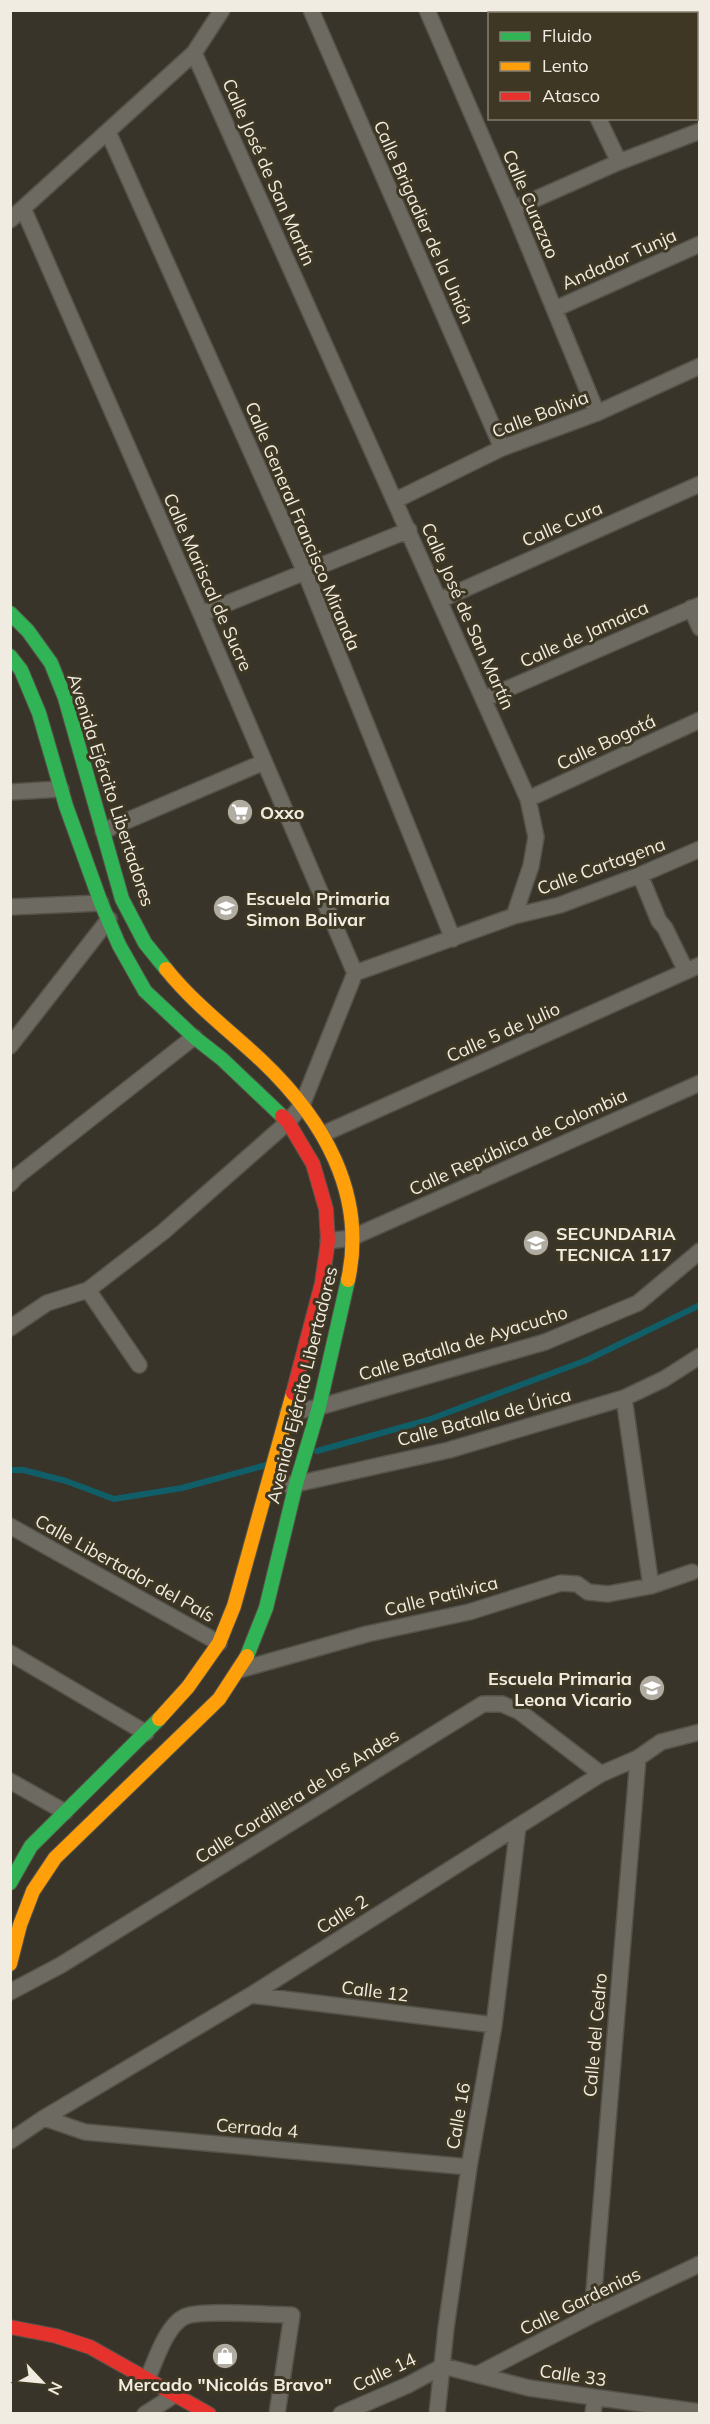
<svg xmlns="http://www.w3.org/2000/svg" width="710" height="2424" font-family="Mulish,sans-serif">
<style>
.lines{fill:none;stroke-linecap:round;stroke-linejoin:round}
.stream{stroke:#105e68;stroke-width:6}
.street-casing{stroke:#555249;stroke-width:18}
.fast-casing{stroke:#555249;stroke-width:16}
.slow-casing{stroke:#555249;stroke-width:16}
.jam-casing{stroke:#555249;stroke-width:16}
.street{stroke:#6d6a61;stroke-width:15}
.fast{stroke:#30b455;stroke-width:14}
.slow{stroke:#ff9f0a;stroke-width:14}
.jam{stroke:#e5322d;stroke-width:14}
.labels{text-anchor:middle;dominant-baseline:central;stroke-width:6;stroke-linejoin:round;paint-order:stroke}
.street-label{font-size:18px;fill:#f1ece1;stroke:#3e3724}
.poi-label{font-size:18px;font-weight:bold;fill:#f1ece1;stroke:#3e3724;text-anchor:start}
</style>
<rect width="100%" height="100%" fill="#38342a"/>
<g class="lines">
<path class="stream" d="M317,1451L428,1420L587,1360L700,1305
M10,1470H23L66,1481L114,1499L182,1488L270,1464"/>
<g class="street-casing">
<path id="street" d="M311,10L502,448
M427,10L513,209L597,413
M546,10L547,14
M662,10L663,14
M194,53L528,799L536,837L531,866L514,916
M696,85L700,92
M598,118L619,162
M108,132L305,572L453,939
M23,208L201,614L355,973
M513,209L619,162L700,131
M10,220L194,53L222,10
M555,309L700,244
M396,500L502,448L597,413L700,366
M440,600L700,484
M691,608L700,628
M201,614L409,530
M484,699L700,605
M10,792L61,789
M528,799L700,720
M103,831L264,762
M640,875L659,921L665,928L686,971
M10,907L101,903
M10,1046L109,919
M323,1134L700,965
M10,1184L16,1177L194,1037
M328,1241L351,1238L700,1083
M88,1290L139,1365
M10,1328L47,1303L88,1290L163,1232L288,1122L302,1105L355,973L514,916L560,905L640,875L700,849
M624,1398L651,1586
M288,1413L319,1407L545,1342L638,1303L700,1251
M269,1485L296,1484L449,1450L624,1398L664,1379L700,1356
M10,1526L219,1643
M10,1653L146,1733
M239,1670L367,1634L469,1612L561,1583L577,1584L588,1592L608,1594L651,1586L692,1572
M10,1781L65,1812
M10,1992L61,1965L483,1704H502L520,1712L601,1774
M251,1995L494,2025
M44,2118L85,2132L469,2167
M10,2141L44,2118L251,1995L601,1774L638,1758L661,1742L700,1732
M592,2315L638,1758
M478,2374L592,2315L700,2264
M147,2380C155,2362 166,2326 184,2317C200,2309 270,2315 292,2315L277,2414
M145,2414L173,2396
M341,2414L408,2385L443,2366L529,2388L700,2412
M437,2414L446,2328L469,2167L494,2025L518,1826
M593,2414L595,2398"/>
</g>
<g class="fast-casing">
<path id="fast" d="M10,613L28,631L51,663L65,698L122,899L145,943L166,969
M10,656L21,670L39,713L66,806L101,903L119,945L145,991L194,1037L222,1059L282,1116
M247,1656L266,1608L296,1484L319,1407L348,1280
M10,1883L31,1846L159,1719"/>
</g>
<g class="slow-casing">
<path id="slow" d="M166,969C194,1004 230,1031 262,1061C323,1119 367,1194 348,1280
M159,1719L188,1687L219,1643L234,1606L293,1393
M10,1964L20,1925L33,1891L55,1858L219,1699L247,1656"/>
</g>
<g class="jam-casing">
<path id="jam" d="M282,1116L288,1122L313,1164L326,1209L328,1241L322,1283L293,1393
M10,2327L56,2336L90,2347L209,2414"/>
</g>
<use href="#street" class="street"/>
<use href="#fast" class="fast"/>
<use href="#slow" class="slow"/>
<use href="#jam" class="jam"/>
</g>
<defs>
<g id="supermarket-disc" transform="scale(1.35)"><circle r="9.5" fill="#b0aca1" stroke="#3e3724"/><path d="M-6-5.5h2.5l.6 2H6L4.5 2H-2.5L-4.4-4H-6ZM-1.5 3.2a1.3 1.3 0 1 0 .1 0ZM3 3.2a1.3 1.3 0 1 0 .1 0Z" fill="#fff"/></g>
<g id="school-disc" transform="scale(1.35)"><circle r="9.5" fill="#b0aca1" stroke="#3e3724"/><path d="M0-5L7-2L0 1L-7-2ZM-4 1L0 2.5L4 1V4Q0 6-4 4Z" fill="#fff"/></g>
<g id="shop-disc" transform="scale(1.35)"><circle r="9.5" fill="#b0aca1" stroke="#3e3724"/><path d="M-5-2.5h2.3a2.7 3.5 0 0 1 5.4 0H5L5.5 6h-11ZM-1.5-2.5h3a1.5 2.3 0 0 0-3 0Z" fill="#fff"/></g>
</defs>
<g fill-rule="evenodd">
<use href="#supermarket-disc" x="240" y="812"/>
<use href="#school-disc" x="226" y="908"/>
<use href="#school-disc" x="536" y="1243"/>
<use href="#school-disc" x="652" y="1688"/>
<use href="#shop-disc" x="225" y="2356"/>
</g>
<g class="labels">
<g class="street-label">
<text transform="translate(269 172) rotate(66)">Calle José de San Martín</text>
<text transform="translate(531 204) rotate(67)">Calle Curazao</text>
<text transform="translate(424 222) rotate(66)">Calle Brigadier de la Unión</text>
<text transform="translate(619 259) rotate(-24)">Andador Tunja</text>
<text transform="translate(540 414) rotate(-21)">Calle Bolivia</text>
<text transform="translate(562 524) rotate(-24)">Calle Cura</text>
<text transform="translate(303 526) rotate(67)">Calle General Francisco Miranda</text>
<text transform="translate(208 582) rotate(66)">Calle Mariscal de Sucre</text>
<text transform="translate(468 616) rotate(66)">Calle José de San Martín</text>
<text transform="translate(584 634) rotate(-24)">Calle de Jamaica</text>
<text transform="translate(606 742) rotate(-25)">Calle Bogotá</text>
<text transform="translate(111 790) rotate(72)">Avenida Ejército Libertadores</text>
<text transform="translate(601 866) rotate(-20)">Calle Cartagena</text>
<text transform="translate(503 1032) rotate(-24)">Calle 5 de Julio</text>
<text transform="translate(518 1142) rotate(-24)">Calle República de Colombia</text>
<text transform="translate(463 1343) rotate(-17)">Calle Batalla de Ayacucho</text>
<text transform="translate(302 1385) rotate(-76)">Avenida Ejército Libertadores</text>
<text transform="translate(484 1417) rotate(-15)">Calle Batalla de Úrica</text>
<text transform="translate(125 1568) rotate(29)">Calle Libertador del País</text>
<text transform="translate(441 1596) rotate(-14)">Calle Patilvica</text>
<text transform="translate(297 1796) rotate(-32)">Calle Cordillera de los Andes</text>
<text transform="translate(342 1914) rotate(-32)">Calle 2</text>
<text transform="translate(375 1991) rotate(7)">Calle 12</text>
<text transform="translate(595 2035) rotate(-85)">Calle del Cedro</text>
<text transform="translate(458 2116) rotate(-80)">Calle 16</text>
<text transform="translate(257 2128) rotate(5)">Cerrada 4</text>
<text transform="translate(580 2301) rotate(-26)">Calle Gardenias</text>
<text transform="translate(384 2372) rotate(-25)">Calle 14</text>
<text transform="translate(573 2375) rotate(8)">Calle 33</text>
</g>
<g class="poi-label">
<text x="260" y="812">Oxxo</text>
<text x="246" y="898">Escuela Primaria<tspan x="246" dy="21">Simon Bolivar</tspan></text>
<text x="556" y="1233">SECUNDARIA<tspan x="556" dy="21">TECNICA 117</tspan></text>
<text x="632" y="1678" text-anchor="end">Escuela Primaria<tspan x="632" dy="21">Leona Vicario</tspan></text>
<text x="225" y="2384" text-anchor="middle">Mercado "Nicolás Bravo"</text>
</g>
</g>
<rect width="710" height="2424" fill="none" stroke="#f1ece1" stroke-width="24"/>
<rect x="488" y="12" width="210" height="108" fill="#3e3724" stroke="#867f70" stroke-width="1.5"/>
<rect x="500" y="32" width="30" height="9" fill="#30b455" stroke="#867f70" stroke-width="1.5"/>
<text x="542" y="42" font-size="18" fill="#f1ece1">Fluido</text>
<rect x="500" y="62" width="30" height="9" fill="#ff9f0a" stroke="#867f70" stroke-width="1.5"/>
<text x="542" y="72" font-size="18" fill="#f1ece1">Lento</text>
<rect x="500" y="92" width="30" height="9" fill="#e5322d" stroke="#867f70" stroke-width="1.5"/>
<text x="542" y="102" font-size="18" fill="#f1ece1">Atasco</text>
<g transform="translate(42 2382) rotate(116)" stroke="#3e3724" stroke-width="4.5" paint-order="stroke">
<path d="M0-4.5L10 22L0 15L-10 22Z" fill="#f1ece1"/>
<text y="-9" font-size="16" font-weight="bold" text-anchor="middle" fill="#f1ece1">N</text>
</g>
</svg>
